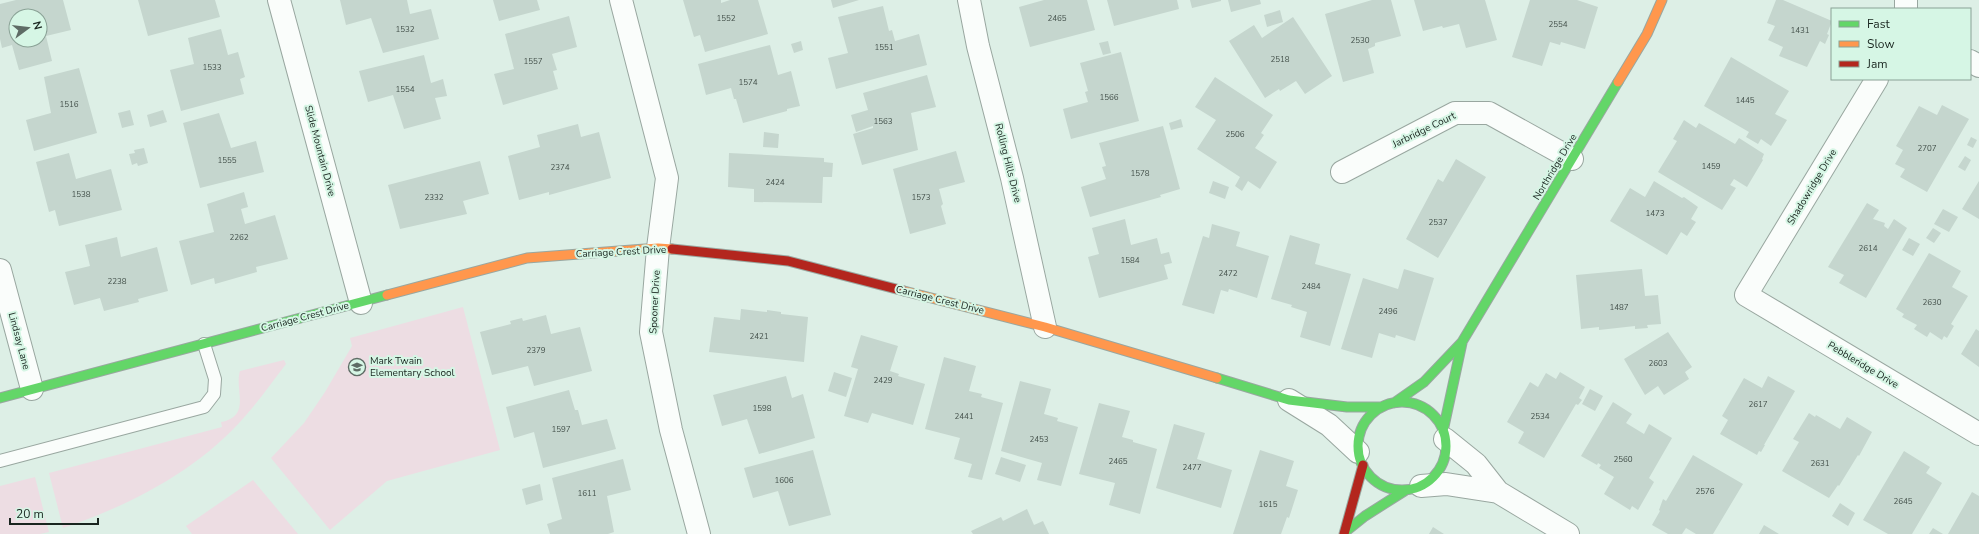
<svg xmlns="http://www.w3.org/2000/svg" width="1979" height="534" font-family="'Nunito Sans',sans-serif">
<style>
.green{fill:#eddde3}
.building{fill:#c5d6ce;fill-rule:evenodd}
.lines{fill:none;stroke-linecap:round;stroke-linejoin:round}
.lane-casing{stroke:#99a7a0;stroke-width:14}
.street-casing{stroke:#99a7a0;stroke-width:24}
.fast-casing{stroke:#99a7a0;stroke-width:11}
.slow-casing{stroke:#99a7a0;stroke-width:11}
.jam-casing{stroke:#99a7a0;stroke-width:11}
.lane{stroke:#fafdfb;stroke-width:12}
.street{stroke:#fafdfb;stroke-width:22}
.fast{stroke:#63d668;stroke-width:9}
.slow{stroke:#ff974d;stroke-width:9}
.jam{stroke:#b3261e;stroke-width:9}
.labels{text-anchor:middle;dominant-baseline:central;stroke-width:4;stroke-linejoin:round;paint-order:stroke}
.number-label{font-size:8px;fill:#45524c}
.street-label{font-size:10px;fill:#19251f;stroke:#d6f6e5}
.poi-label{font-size:10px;fill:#19251f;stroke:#d6f6e5;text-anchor:start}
</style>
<rect width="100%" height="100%" fill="#ddefe6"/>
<path class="green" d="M463,307L500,450L387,481L330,530L271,458L304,423L325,392L352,346L350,338Z
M284,360L286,364C273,381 261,398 247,414C201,469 129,506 63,528L49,473L222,427L221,422C252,416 234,389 240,371Z
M35,477L49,532L40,534H0V486Z
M253,480L298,534H192L186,526Z"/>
<path class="building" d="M16,0H63L71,30L46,36L52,61L19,70L12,45L2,48L0,39V4ZM16,16H40V40H16Z
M138,0H215L220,17L148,36Z
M340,0H407L410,14L431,9L439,39L383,53L371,18L346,25Z
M493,0H537L540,10L499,21Z
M683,0H721V3L730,0H758L768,34L705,52L700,35L694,37Z
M831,0H859L833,8Z
M1044,0H1087L1095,30L1030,47L1019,7Z
M1107,0H1177L1179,9L1114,26Z
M1190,0H1221V1L1192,8Z
M1228,0H1260L1261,4L1231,12Z
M1372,0H1391L1401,36L1375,43V46L1368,49L1374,73L1343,82L1325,14Z
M1414,0H1485L1497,40L1466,48L1459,24L1443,28L1442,26L1423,31Z
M1530,0H1577L1598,7L1585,49L1561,42L1560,45L1550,42L1542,66L1512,57Z
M1776,0H1783L1832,21L1827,34L1829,35L1825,44L1820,41L1807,67L1779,56L1783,47L1768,40L1775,26L1767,23Z
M883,6L889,31L892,30L895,41L919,34L927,65L836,89L828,58L848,53L838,17Z
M1280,10L1283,22L1267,27L1264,15Z
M569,16L577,47L552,54L557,70L553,71L558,89L503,105L494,74L514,69L505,34Z
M1293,17L1332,76L1305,94L1296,81L1280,91L1279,89L1265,98L1229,41L1254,25L1262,38Z
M221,29L228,55L238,52L245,77L240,79L244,94L181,111L170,70L194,64L188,38Z
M801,41L803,50L794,53L791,44Z
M1108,41L1111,53L1103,55L1099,43Z
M770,45L778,75L791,71L800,106L787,109V111L743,123L736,99H734L731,88L706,95L698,64Z
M1121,52L1139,121L1071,139L1063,109L1088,102L1085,92L1088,91L1080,63Z
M424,55L431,83L443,79L447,96L435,98L441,119L404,129L393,95L368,102L359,71Z
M1731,57L1789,91L1775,114L1787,120L1771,146L1761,139L1758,144L1746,137L1749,132L1704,106Z
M79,68L97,133L34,151L26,120L51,113L44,77Z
M927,75L936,107L911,113L918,150L862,165L853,134L873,128V126L856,132L851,115L868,110L863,93Z
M1215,77L1273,115L1261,133L1264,135L1255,148L1277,162L1260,189L1248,181L1242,191L1235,186L1240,177L1197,149L1216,120L1195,107Z
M1942,105L1969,119L1927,192L1900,177L1905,169L1895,164L1903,150L1896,146L1919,106L1937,115Z
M130,110L134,125L122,128L118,113Z
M163,110L167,122L150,127L147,115Z
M219,113L231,148L256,141L264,172L200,188L183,123Z
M1181,119L1183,127L1171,130L1169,123Z
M1684,120L1696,128L1699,123L1735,144L1739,138L1764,154L1762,159L1763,160L1747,187L1734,179L1730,185L1736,188L1722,210L1658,172L1677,141L1673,139Z
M578,124L581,137L599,132L611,178L549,195V192L519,200L508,156L540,147L537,135Z
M1163,126L1180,189L1160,195L1161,197L1090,217L1081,187L1106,179L1102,167L1106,166L1099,143Z
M764,132L779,134L778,148L763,147Z
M1971,137L1977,140L1973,148L1967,145Z
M144,148L148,163L138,166L137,163L132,165L129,154L135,153L134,150Z
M956,151L965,182L939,189L943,204L941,206L946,224L910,234L893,169Z
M69,153L76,179L111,169L122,210L59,226L55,210L49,212L36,162Z
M729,153L824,158V162L833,163L832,177H823L822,203L754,202V189L728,187Z
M1965,156L1971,160L1965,171L1958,167Z
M1456,159L1486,177L1438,258L1406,239L1438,179L1443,182Z
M480,161L489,194L463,201L467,214L400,229L388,185Z
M1213,181L1229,187L1225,199L1209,193Z
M1654,181L1682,198L1684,197L1698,207L1691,219L1696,222L1687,236L1681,232L1667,255L1610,221L1630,188L1645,197Z
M1979,181V219L1962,209Z
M244,192L248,207L241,209L245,224L275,215L288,259L256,267L257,272L215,284L214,278L191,285L179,241L214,232L207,204Z
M1867,203L1879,210L1873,219L1885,223L1884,226L1888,229L1894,219L1907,228L1866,298L1839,283L1844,275L1828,267Z
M1943,209L1958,217L1949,232L1934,224Z
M1125,219L1131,245L1157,238L1161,254L1169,252L1172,263L1164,265L1168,279L1099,298L1088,257L1099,254L1092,228Z
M1212,224L1240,232L1236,246L1269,256L1257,298L1229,289L1228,292L1221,290L1214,314L1182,305L1203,236L1209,238Z
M1933,228L1941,233L1934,243L1926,238Z
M1290,235L1320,244L1315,264L1351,274L1330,346L1300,337L1307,312L1291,307L1292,305L1271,299Z
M117,237L121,257L157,247L168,291L138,299L139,302L104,311L100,298L74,305L65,272L90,266L85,245Z
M1909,238L1920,244L1913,256L1902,250Z
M1929,253L1961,271L1952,287L1968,296L1951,324L1954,326L1947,338L1944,336L1942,340L1930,332L1927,337L1914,329L1917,325L1902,317L1904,314L1896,309Z
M1404,269L1434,278L1415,341L1396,335L1395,338L1379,333L1372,358L1341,349L1363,278L1398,289Z
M1642,269L1645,296L1658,295L1661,324L1647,325L1648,328L1635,329V326L1599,330V327L1581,329L1576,275Z
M741,309L767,312V310L781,312V314L808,317L804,362L709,352L714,317L740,320Z
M546,315L551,334L580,327L592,371L534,386L528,366L492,375L480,332L511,324L510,321L522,318L523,321Z
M1976,329L1979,331V367L1961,354Z
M1668,332L1692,367L1685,372L1689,379L1664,395L1658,386L1645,395L1624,359Z
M861,335L898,346L890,371L899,374L898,376L925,384L913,425L872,413L868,423L844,416L858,369L851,367Z
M944,357L976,366L969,391L982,394L981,397L1003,403L982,480L968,477L972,464L954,459L960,438L925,429Z
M834,372L852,378L846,397L828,391Z
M1560,372L1585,387L1579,398L1582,400L1578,405L1576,404L1544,458L1518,443L1524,432L1507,422L1530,382L1538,387L1546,373L1556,379Z
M786,376L792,398L803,394L815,438L759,454L747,419L722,426L713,395Z
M1768,376L1795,391L1764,445H1765L1761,452L1759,451L1757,455L1720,434L1728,420L1722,416L1744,378L1762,388Z
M1020,381L1051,389L1044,414L1058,418L1057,421L1078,427L1061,486L1037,480L1042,463L1001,451Z
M1590,389L1603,396L1595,411L1582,404Z
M569,390L575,410H578L582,425L607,419L616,449L543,468L534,432L514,438L506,407Z
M1613,402L1632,414L1626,423L1644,434L1649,424L1672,438L1649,478L1654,482L1638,510L1632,506L1630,510L1604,494L1614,477L1599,468L1601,465L1598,463L1597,465L1581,456Z
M1099,403L1130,411L1122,437L1133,440V442L1157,449L1140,514L1109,505L1115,483L1079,474Z
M1809,413L1815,417L1816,415L1840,429L1847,417L1872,432L1859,456L1858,455L1839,486L1838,485L1829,498L1782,471L1799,442L1793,439Z
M1174,424L1205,433L1197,459L1232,470L1221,508L1156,488Z
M813,450L831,515L789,526L778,491L753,498L744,468Z
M1260,450L1294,461L1286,486L1298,490L1289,518L1287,517L1281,534H1233Z
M1904,451L1930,467L1926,473L1942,483L1912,534H1888L1863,520Z
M1693,455L1743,484L1713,534H1696L1686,528L1682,534H1668L1652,525L1660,511L1659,510L1663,499L1666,501Z
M1001,457L1026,465L1020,482L995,474Z
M623,459L631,490L607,496L614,532L608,534H550L547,524L562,519L552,478Z
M540,484L543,500L526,505L522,489Z
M1972,492L1979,496V534H1948Z
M1840,503L1855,513L1848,526L1832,516Z
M1027,509L1034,525L1043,521L1049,534H973L971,531L1001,517L1003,521Z
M1764,525L1779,534H1759Z
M1433,527L1444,534H1429Z
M1933,528L1943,534H1929Z"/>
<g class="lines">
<g class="lane-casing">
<path id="lane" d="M0,461L204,407L214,394L215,379L204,344"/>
</g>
<g class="street-casing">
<path id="street" d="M279,0L361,303
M621,0L667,178L658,248L651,332L671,430L699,534
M969,0L978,46L1012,178L1045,327
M1906,9V0
M1970,61L1979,66
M1877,79L1746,295L1979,434
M1342,172L1455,113H1489L1572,159
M0,270L32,389
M1289,400L1329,425L1358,452
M1445,439L1476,464L1498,492L1568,534
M1421,486L1446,484L1498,492"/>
</g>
<g class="fast-casing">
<path id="fast" d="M1217,378L1289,400L1347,407H1381
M0,398L387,295
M1358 446a44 44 0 1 1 88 0a44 44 0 1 1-88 0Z
M1394,403L1424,382L1462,342L1618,82
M1443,431L1462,343
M1345,532L1365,516L1406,490"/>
</g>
<g class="slow-casing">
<path id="slow" d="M1618,82L1647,34L1662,0
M904,291L1045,327L1217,378
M387,295L527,258L658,248L672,249"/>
</g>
<g class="jam-casing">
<path id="jam" d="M672,249L788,261L904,291
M1344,534L1363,465"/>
</g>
<use href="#lane" class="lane"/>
<use href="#street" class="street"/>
<use href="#fast" class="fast"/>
<use href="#slow" class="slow"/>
<use href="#jam" class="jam"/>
</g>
<defs>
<g id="school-ring" transform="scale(0.9)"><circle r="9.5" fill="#d6f6e5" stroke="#5e6c65" stroke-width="1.5"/><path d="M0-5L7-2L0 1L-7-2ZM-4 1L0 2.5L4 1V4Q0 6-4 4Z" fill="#5e6c65"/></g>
</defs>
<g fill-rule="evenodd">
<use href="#school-ring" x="357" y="367"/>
</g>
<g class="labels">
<g class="number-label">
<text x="726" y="18">1552</text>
<text x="1057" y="18">2465</text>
<text x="1558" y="24">2554</text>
<text x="405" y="29">1532</text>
<text x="1800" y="30">1431</text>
<text x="1360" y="40">2530</text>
<text x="884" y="47">1551</text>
<text x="1280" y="59">2518</text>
<text x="533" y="61">1557</text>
<text x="212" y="67">1533</text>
<text x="748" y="82">1574</text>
<text x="405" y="89">1554</text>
<text x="1109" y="97">1566</text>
<text x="1745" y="100">1445</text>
<text x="69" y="104">1516</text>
<text x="883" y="121">1563</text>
<text x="1235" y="134">2506</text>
<text x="1927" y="148">2707</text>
<text x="227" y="160">1555</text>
<text x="1711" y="166">1459</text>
<text x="560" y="167">2374</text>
<text x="1140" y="173">1578</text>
<text x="775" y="182">2424</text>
<text x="81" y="194">1538</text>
<text x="434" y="197">2332</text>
<text x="921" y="197">1573</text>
<text x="1655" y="213">1473</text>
<text x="1438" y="222">2537</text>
<text x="239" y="237">2262</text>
<text x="1868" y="248">2614</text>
<text x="1130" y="260">1584</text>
<text x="1228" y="273">2472</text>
<text x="117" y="281">2238</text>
<text x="1311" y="286">2484</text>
<text x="1932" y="302">2630</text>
<text x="1619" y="307">1487</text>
<text x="1388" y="311">2496</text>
<text x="759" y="336">2421</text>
<text x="536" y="350">2379</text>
<text x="1658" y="363">2603</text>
<text x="883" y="380">2429</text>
<text x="1758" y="404">2617</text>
<text x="762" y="408">1598</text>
<text x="964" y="416">2441</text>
<text x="1540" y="416">2534</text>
<text x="561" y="429">1597</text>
<text x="1039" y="439">2453</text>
<text x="1623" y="459">2560</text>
<text x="1118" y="461">2465</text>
<text x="1820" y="463">2631</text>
<text x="1192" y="467">2477</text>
<text x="784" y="480">1606</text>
<text x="1705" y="491">2576</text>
<text x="587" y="493">1611</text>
<text x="1903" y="501">2645</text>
<text x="1268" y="504">1615</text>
</g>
<g class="street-label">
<text transform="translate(1424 130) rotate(-26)">Jarbridge Court</text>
<text transform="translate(320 151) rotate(75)">Slide Mountain Drive</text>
<text transform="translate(1008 163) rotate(76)">Rolling Hills Drive</text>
<text transform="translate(1555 167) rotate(-59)">Northridge Drive</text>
<text transform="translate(1812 187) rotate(-59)">Shadowridge Drive</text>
<text transform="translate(621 252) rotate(-3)">Carriage Crest Drive</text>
<text transform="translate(940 300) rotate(14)">Carriage Crest Drive</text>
<text transform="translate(655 302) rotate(-87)">Spooner Drive</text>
<text transform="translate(305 317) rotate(-15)">Carriage Crest Drive</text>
<text transform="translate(19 341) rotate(75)">Lindsay Lane</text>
<text transform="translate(1863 365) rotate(31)">Pebbleridge Drive</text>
</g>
<g class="poi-label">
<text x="370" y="361">Mark Twain<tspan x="370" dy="12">Elementary School</tspan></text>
</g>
</g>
<rect x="1831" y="8" width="140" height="72" fill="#d6f6e5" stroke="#8aa296"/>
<rect x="1839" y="21" width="20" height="6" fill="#63d668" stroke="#8aa296"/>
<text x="1867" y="28" font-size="12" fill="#19251f">Fast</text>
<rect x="1839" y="41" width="20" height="6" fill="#ff974d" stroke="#8aa296"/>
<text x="1867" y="48" font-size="12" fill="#19251f">Slow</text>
<rect x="1839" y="61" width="20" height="6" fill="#b3261e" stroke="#8aa296"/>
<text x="1867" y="68" font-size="12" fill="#19251f">Jam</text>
<g transform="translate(28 28) rotate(75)"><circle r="19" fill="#d6f6e5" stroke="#8aa296"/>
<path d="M0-3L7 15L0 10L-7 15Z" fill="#5e6c65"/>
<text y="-6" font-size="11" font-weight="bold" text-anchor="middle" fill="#19251f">N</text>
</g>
<path d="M10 518v6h88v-6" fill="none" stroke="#19251f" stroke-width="2"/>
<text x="16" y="518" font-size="12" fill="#19251f" stroke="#d6f6e5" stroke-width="3" paint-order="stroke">20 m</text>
</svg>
